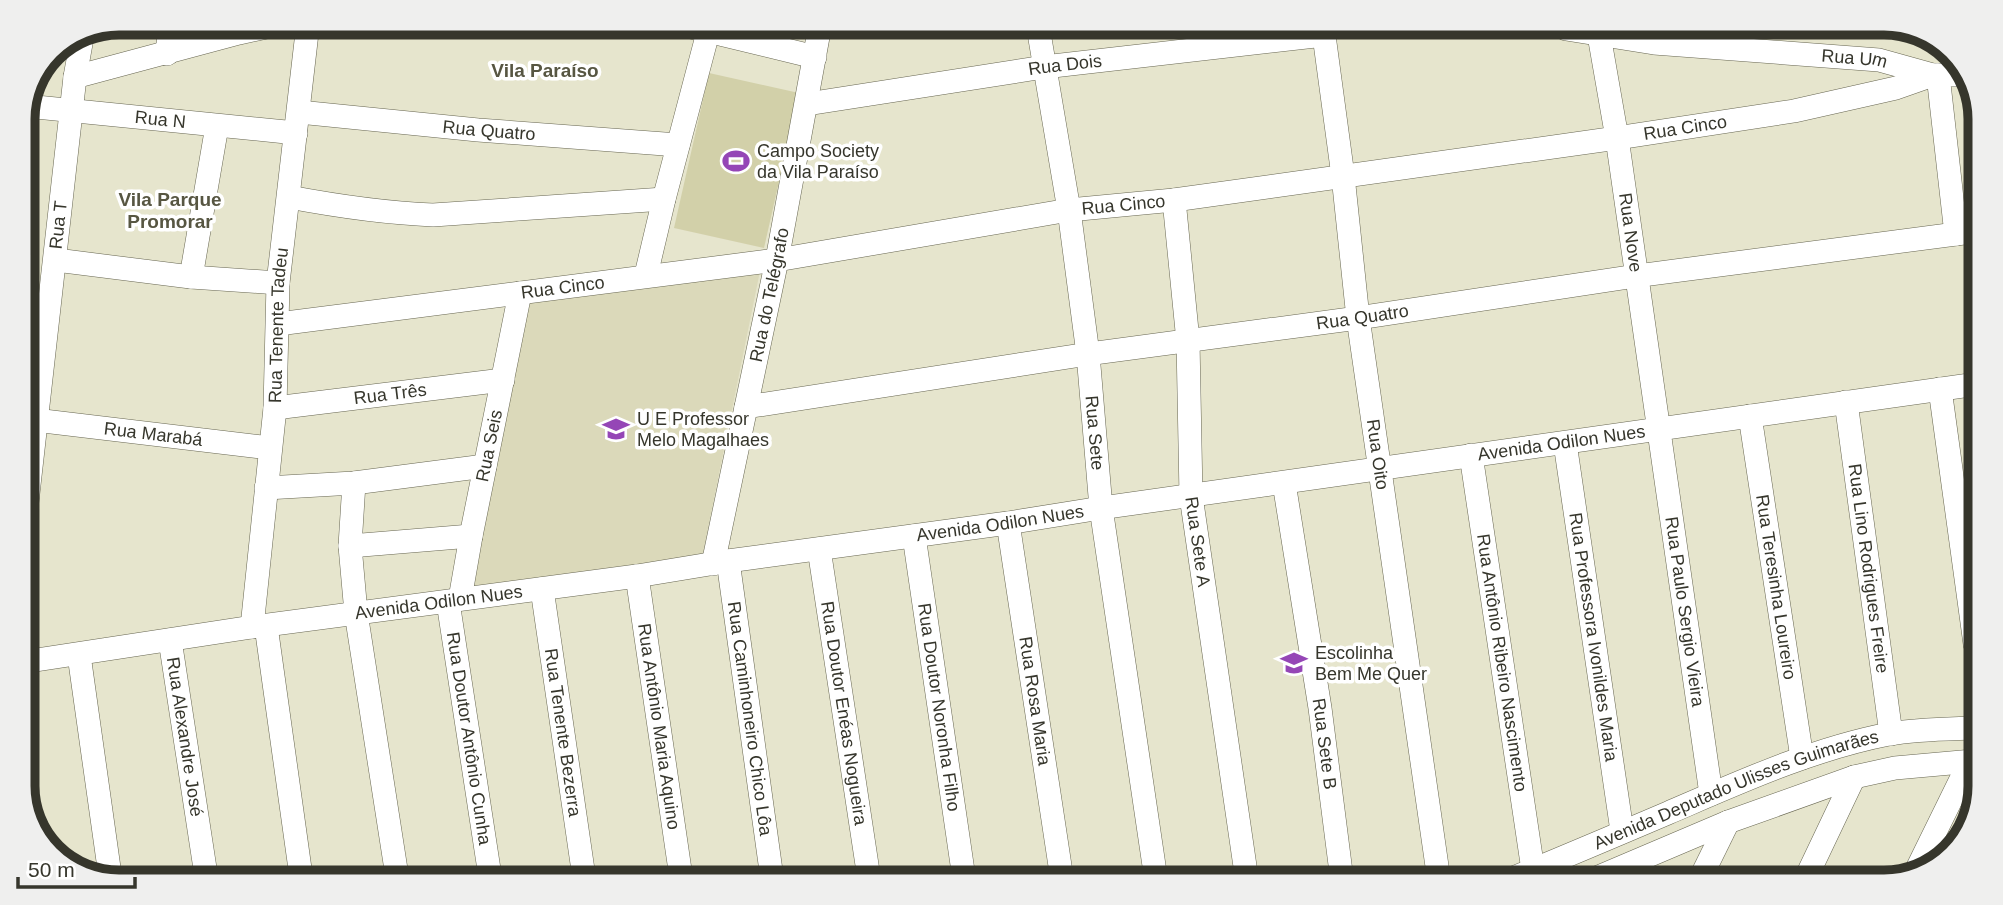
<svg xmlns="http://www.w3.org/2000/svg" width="2003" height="905" font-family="Arial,sans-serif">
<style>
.built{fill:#dbd9ba}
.garden{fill:#d2d0a9}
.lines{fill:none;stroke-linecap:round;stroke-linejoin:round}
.minor-casing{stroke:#676651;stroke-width:24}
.minor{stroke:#fff;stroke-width:23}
.labels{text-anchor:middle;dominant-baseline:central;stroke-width:7;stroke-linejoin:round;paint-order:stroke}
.street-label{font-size:18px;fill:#36362c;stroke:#fff}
.poi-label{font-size:18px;fill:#36362c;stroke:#fff;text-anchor:start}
.neighbourhood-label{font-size:19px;font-weight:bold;fill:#575642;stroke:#fff}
.rim{fill:none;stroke:#36362c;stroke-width:9}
</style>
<rect width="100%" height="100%" fill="#e6e5cd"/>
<path class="built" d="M760,271L702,558L472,588L528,300Z"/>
<path class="garden" d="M709,73L799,93L764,248L674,228Z"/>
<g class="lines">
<g class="minor-casing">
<g id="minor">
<path d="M683,25L815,57"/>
<path id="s1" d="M1038,27L1069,210L1088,354L1101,508L1156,879"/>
<path id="s2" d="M1323,28L1343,176L1358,318L1439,880"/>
<path id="s3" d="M1566,29L1654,43L1879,60L1933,75"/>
<path id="s4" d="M1599,35L1617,138L1711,794"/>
<path d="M167,54L170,23"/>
<path d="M1938,75L1956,234"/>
<path d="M75,77L239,33L285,23"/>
<path id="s5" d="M807,104L1044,67L1324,35"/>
<path id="s6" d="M26,106L296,133"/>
<path id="s7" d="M299,112L478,130L678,145"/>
<path d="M289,197C337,206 384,213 433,215L664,199"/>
<path id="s8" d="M1174,200L1188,341L1191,496L1247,880"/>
<path d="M56,260L191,277L278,283"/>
<path d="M646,275L664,199L710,25"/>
<path d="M191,277L217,126"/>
<path id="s9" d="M278,324L777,260L1069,210L1174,200L1617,138L1794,111L1896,88L1933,75H1967"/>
<path d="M23,338L44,342"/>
<path d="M1940,389L1975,644"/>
<path id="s10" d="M1846,402L1891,734"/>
<path id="s11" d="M746,407L1088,354L1358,318L1636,276L1979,231"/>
<path id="s12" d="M275,408L503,380"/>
<path id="s13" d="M1750,416L1802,758"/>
<path id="s14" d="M35,420L270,448"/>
<path id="s15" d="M1565,443L1622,831"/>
<path id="s16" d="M1471,455L1533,870"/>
<path d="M354,483L350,546L356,613L397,876"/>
<path id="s17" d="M1284,483L1320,708L1342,880"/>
<path d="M266,488L354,483L485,466"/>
<path id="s18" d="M1008,523L1062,879"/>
<path id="s19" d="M914,536L964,878"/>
<path id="s20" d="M23,538L75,77L82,38"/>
<path d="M350,546L471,536"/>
<path id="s21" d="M819,549L869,878"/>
<path id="s22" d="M728,561L772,878"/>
<path id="s23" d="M713,564L777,260L820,26"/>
<path id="s24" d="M637,576L681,877"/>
<path id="s25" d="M542,589L584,877"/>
<path id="s26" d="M460,599L471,536L520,293"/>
<path id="s27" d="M448,602L490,876"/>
<path d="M266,626L301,876"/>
<path id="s28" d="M252,627L275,408L278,283L308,24"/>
<path id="s29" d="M170,640L206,875"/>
<path d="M79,655L110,875"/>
<path id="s30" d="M23,662L252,627L637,576L728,561L1008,523L1101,508L1977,384"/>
<path d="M1915,873L1970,761"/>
<path id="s31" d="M1506,881C1560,859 1614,836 1668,813C1740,782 1812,749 1889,734C1917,729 1946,729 1974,728"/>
<path d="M1589,881L1728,822L1854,777L1895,768L1973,761"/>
<path d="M1699,881L1728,822"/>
<path d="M1804,882L1854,777"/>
</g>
</g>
<use href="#minor" class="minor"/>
</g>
<defs>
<g id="stadium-bare" transform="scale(2.1)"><path d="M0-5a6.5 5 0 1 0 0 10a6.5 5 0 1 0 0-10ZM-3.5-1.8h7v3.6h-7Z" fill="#9546b6" stroke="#fff" stroke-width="2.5" paint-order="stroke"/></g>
<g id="school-bare" transform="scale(2.1)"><path d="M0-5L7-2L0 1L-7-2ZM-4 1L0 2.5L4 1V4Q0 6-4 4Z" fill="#9546b6" stroke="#fff" stroke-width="2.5" paint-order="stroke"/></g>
</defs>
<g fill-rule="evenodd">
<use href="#stadium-bare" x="736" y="161"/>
<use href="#school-bare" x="616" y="429"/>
<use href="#school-bare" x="1294" y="663"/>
</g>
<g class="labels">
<g class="street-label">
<text stroke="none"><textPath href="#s3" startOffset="290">Rua Um</textPath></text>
<text stroke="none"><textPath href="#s5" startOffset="261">Rua Dois</textPath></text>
<text stroke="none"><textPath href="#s6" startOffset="135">Rua N</textPath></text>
<text stroke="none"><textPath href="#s9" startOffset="1421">Rua Cinco</textPath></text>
<text stroke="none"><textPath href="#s7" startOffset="191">Rua Quatro</textPath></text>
<text stroke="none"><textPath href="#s9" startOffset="854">Rua Cinco</textPath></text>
<text stroke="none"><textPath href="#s20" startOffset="315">Rua T</textPath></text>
<text stroke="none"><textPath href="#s4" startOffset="200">Rua Nove</textPath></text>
<text stroke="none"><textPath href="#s9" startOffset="287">Rua Cinco</textPath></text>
<text stroke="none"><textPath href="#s23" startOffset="275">Rua do Telégrafo</textPath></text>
<text stroke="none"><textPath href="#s11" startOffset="623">Rua Quatro</textPath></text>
<text stroke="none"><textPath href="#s28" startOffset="303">Rua Tenente Tadeu</textPath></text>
<text stroke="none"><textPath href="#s12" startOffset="116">Rua Três</textPath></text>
<text stroke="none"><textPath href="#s1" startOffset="410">Rua Sete</textPath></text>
<text stroke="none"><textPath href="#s14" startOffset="119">Rua Marabá</textPath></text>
<text stroke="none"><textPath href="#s30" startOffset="1554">Avenida Odilon Nues</textPath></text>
<text stroke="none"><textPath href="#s26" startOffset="156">Rua Seis</textPath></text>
<text stroke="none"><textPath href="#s2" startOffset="430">Rua Oito</textPath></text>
<text stroke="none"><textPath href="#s30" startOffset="987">Avenida Odilon Nues</textPath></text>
<text stroke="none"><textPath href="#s8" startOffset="343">Rua Sete A</textPath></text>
<text stroke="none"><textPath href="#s10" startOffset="168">Rua Lino Rodrigues Freire</textPath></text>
<text stroke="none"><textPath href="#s13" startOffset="173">Rua Teresinha Loureiro</textPath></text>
<text stroke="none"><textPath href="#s30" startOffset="420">Avenida Odilon Nues</textPath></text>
<text stroke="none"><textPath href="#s4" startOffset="583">Rua Paulo Sergio Vieira</textPath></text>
<text stroke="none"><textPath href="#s15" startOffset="196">Rua Professora Ivonildes Maria</textPath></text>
<text stroke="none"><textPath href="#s16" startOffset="210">Rua Antônio Ribeiro Nascimento</textPath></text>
<text stroke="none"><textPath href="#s18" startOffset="180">Rua Rosa Maria</textPath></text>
<text stroke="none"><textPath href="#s19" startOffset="173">Rua Doutor Noronha Filho</textPath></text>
<text stroke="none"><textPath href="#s21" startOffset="166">Rua Doutor Enéas Nogueira</textPath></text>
<text stroke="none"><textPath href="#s22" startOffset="159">Rua Caminhoneiro Chico Lôa</textPath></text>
<text stroke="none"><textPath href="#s24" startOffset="152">Rua Antônio Maria Aquino</textPath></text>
<text stroke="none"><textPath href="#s25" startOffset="145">Rua Tenente Bezerra</textPath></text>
<text stroke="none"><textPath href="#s29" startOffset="98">Rua Alexandre José</textPath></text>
<text stroke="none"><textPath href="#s27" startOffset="138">Rua Doutor Antônio Cunha</textPath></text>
<text stroke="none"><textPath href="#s17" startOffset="264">Rua Sete B</textPath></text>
<text stroke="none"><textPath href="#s31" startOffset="248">Avenida Deputado Ulisses Guimarães</textPath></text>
</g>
<g class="poi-label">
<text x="757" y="151">Campo Society<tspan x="757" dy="21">da Vila Paraíso</tspan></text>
<text x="637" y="419">U E Professor<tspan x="637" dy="21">Melo Magalhaes</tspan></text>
<text x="1315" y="653">Escolinha<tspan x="1315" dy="21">Bem Me Quer</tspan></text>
</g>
<g class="neighbourhood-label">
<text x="545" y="70">Vila Paraíso</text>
<text x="170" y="199">Vila Parque<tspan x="170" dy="22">Promorar</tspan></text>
</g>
</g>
<path d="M0 0H2003V905H0ZM119 35H1884A84 84 0 0 1 1968 119V786A84 84 0 0 1 1884 870H119A84 84 0 0 1 35 786V119A84 84 0 0 1 119 35Z" fill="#efefee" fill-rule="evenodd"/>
<path class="rim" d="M119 35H1884A84 84 0 0 1 1968 119V786A84 84 0 0 1 1884 870H119A84 84 0 0 1 35 786V119A84 84 0 0 1 119 35Z"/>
<path d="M18 877v10h117v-10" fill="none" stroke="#36362c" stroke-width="3.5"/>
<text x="28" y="877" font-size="21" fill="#36362c" stroke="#ffffff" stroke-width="5" paint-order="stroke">50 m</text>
</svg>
